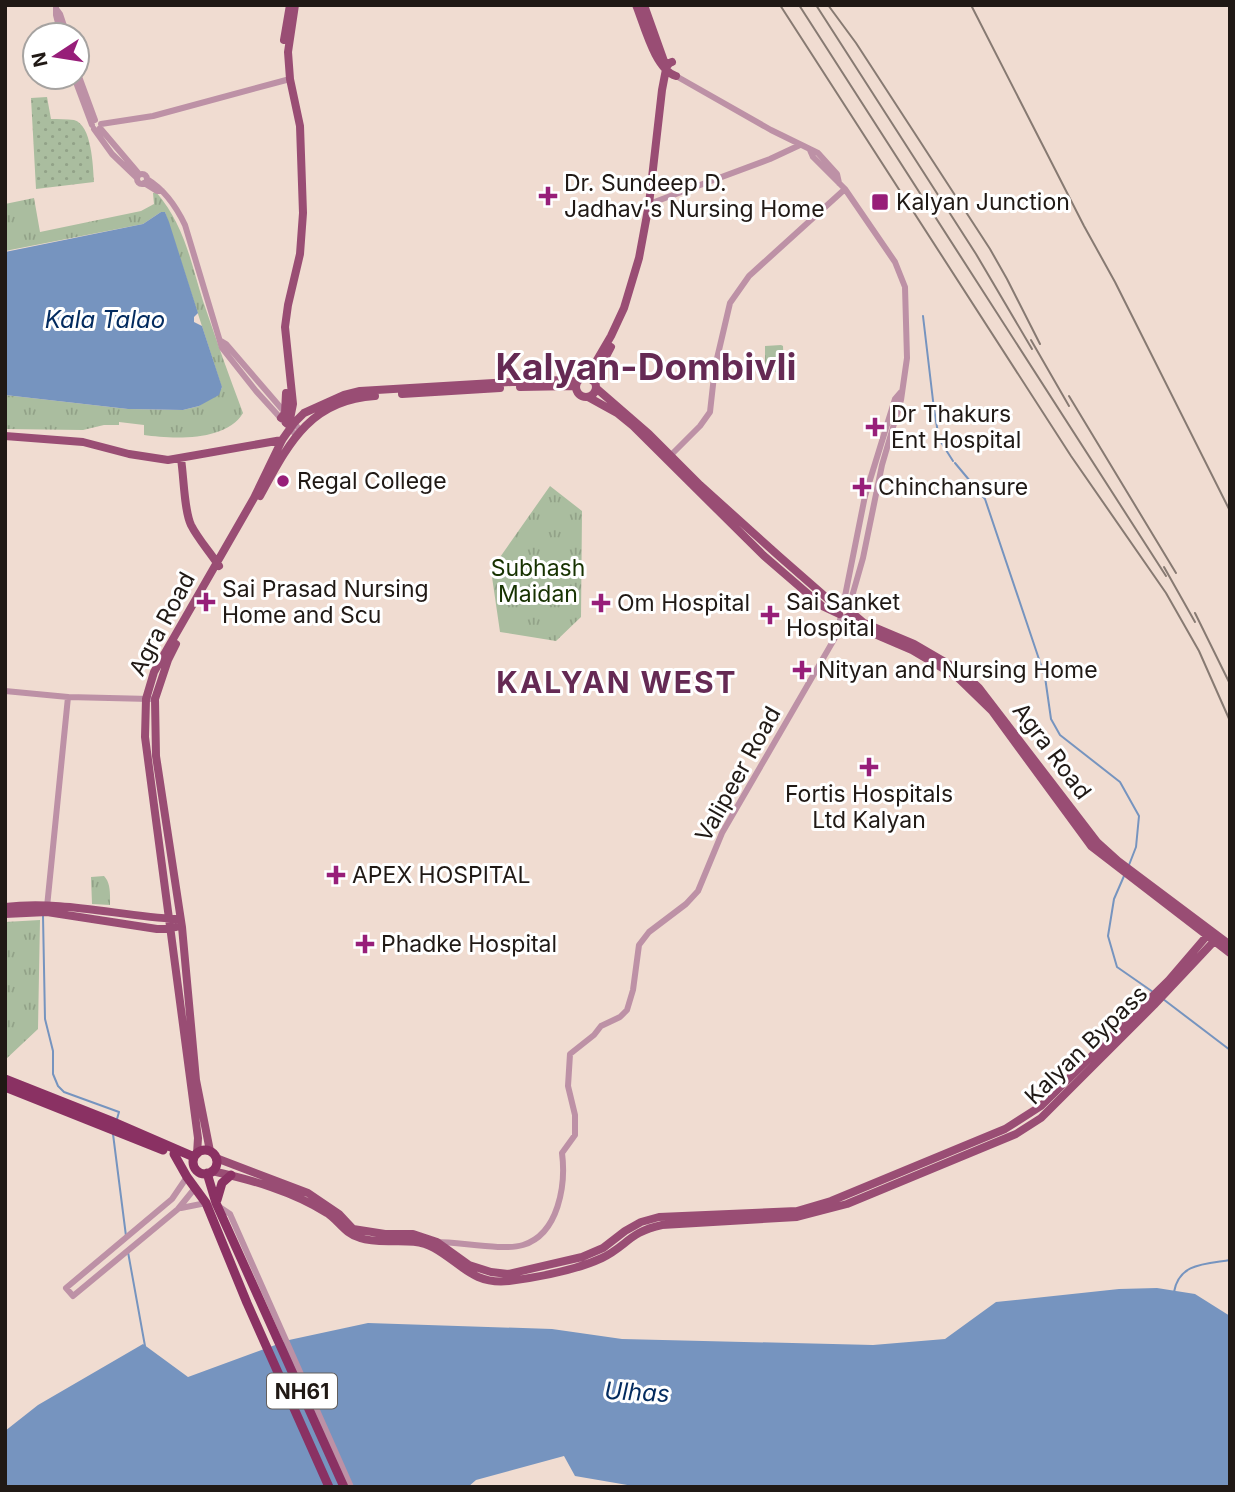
<svg xmlns="http://www.w3.org/2000/svg" width="1235" height="1492" font-family="Inter,sans-serif">
<style>
.grass{fill:url(#grass-dots)}
.park{fill:url(#park-tufts)}
.water{fill:#7694bf}
.lines{fill:none;stroke-linecap:round;stroke-linejoin:round}
.stream{stroke:#7694bf;stroke-width:2}
.minor{stroke:#bd91a6;stroke-width:6}
.major{stroke:#994d74;stroke-width:8}
.highway{stroke:#8a3163;stroke-width:9}
.rail{stroke:#877a72;stroke-width:2}
.poi-dot{fill:#971e79;stroke:#fff;stroke-width:2.5}
.labels{text-anchor:middle;dominant-baseline:central;stroke-width:6;stroke-linejoin:round;paint-order:stroke}
.shield{fill:#fff;stroke:#635e5b;stroke-width:2}
.shield-label{font-size:21px;font-weight:bold;fill:#201915}
.poi-label{font-size:23px;fill:#201915;stroke:#fff;text-anchor:start}
.park-label{font-size:23px;fill:#173200;stroke:#fff}
.street-label{font-size:23px;fill:#201915;stroke:#fff}
.water-label{font-size:24px;font-style:italic;fill:#032b5f;stroke:#fff}
.district-label{font-size:30px;font-weight:bold;letter-spacing:2px;fill:#652a54;stroke:#fff}
.town-label{font-size:37px;font-weight:bold;fill:#652a54;stroke:#fff}
</style>
<defs>
<pattern id="grass-dots" width="8" height="8" patternUnits="userSpaceOnUse" patternTransform="scale(1.75)"><rect width="8" height="8" fill="#aabd9f"/><path d="M2 2h.1M6 6h.1" fill="none" stroke="#92a288" stroke-width="1.8" stroke-linecap="round"/></pattern>
<pattern id="park-tufts" width="24" height="20" patternUnits="userSpaceOnUse" patternTransform="scale(1.75)"><rect width="24" height="20" fill="#aabd9f"/><path d="M3 7l-1-3M5 7V3M7 7l1-3M15 17l-1-3M17 17v-4M19 17l1-3" fill="none" stroke="#92a288"/></pattern>
</defs>
<rect width="100%" height="100%" fill="#f0dcd1"/>
<path class="grass" d="M47,97L51,119C58,119 67,119 74,120C92,125 93,166 94,182L36,189L31,98Z"/>
<path class="park" d="M156,192C185,226 190,260 203,301C216,339 229,376 243,413C226,442 172,439 144,435V425L119,422V425H104L83,430L5,429V395L128,409L183,410L199,406L222,388L165,212H161L143,224L5,251V204L34,198L40,232L141,211L154,204L153,193Z
M781,345L783,346L784,373L765,371V346Z
M550,486L582,511L581,617L556,641L500,632L491,570Z
M104,876C111,883 110,895 110,905L92,904L91,877Z
M40,920L38,1029L5,1060V922Z"/>
<path class="water" d="M161,212H165L169,222L198,313L194,317V322L202,326L222,387L219,395L199,406L183,410L128,409L5,395V252L143,224Z
M1157,1288L1195,1294L1230,1316V1487H639L575,1476L564,1456L476,1480L468,1487H5V1431L38,1405L143,1344L188,1377L289,1340L368,1323L552,1329L622,1339L873,1345L945,1339L996,1302L1119,1289Z"/>
<g class="lines">
<path class="stream" d="M923,316L934,409L939,439L953,461
M955,463L985,499L1045,677L1051,719L1060,735L1120,782L1139,816L1136,847L1129,865
M1124,876L1114,899L1108,936L1117,967L1153,992
M43,916L45,1019L53,1051V1074L58,1086L64,1092L119,1112L117,1119
M1163,999L1230,1050
M113,1134L126,1236
M128,1252L145,1346
M1174,1292C1179,1263 1205,1264 1230,1260"/>
<path class="minor" d="M56,5V15L61,35
M57,10L60,14L67,35
M77,71L95,120
M676,76L771,130L818,153L837,174L839,183
M74,77L92,125
M101,124L153,116L290,79
M100,128L139,174
M94,129L112,154L137,178
M810,150L813,157L845,189L895,262L905,287L907,358L901,400L882,465L863,558L849,607
M137 179a5 5 0 1 1 10 0a5 5 0 1 1-10 0Z
M147,179C165,190 176,206 185,225L222,348L256,391L296,435
M144,183L157,191H162
M649,204L770,159L800,145
M221,341L226,344L300,430
M669,457L700,426L710,412L715,367L730,303L749,276L845,189
M843,606L865,496L895,399L901,392
M836,636L841,616
M5,691L68,697L150,699
M47,907L68,697
M187,1177L172,1199L66,1288L73,1296L178,1209L195,1188
M218,1206L230,1214L351,1487
M181,1208L206,1203
M437,1242C460,1242 503,1251 523,1245C559,1234 566,1184 562,1153L575,1135V1115L568,1086L570,1054L594,1035L601,1026L620,1017L627,1010L633,990L639,945L649,932L686,904L698,891L722,833L836,636L841,632L845,617"/>
<path class="major" d="M636,5C644,24 655,70 676,76
M644,5L664,61L668,65
M284,40L290,5
M576 387a10 10 0 1 1 20 0a10 10 0 1 1-20 0Z
M587,377L611,336L624,308L639,258L649,204L662,90L667,64L672,62
M593,381L611,347
M520,387L575,386
M596,388L649,434L700,485L780,557L828,599L841,607
M402,394L500,388
M588,397L617,413L633,426L763,555L822,606L839,614
M281,418L285,413L286,393
M286,423L290,419L293,404L285,327L288,305L300,254L303,213L300,126L290,79L288,52L295,5
M5,436L83,442L129,454L168,460L282,440
M181,459C184,478 184,510 191,525C198,539 210,552 219,566
M260,496C288,445 309,400 375,396
M851,612L864,623L914,644L962,672L979,688L1097,842L1118,861L1230,945
M848,617L863,629L912,650L956,676L992,711L1091,846L1230,953
M176,644L168,660L155,699L156,756L182,927L196,1080L210,1151
M5,907C62,900 119,916 176,919
M5,914L47,912L157,929L176,927
M197,1154L198,1138L145,737L146,699L154,672L254,498L282,440L294,423L304,413L344,395L360,391L545,380L578,381
M216,1158L308,1193L339,1214L353,1229L385,1234H413L437,1242L469,1265L491,1272L508,1274L582,1257L603,1248L625,1231L641,1222L659,1217L797,1211L831,1201L1005,1129L1041,1106L1169,980L1211,931
M212,1171C252,1180 292,1191 327,1213C339,1221 345,1234 360,1238C383,1246 411,1235 434,1248C461,1263 473,1285 509,1281C540,1277 574,1271 602,1258C627,1246 629,1232 662,1225L797,1217L820,1211L847,1204L1016,1134L1041,1118L1154,1005L1218,937"/>
<path class="highway" d="M5,1079L111,1121L194,1157
M5,1087L163,1150
M193 1162a12 12 0 1 1 24 0a12 12 0 1 1-24 0Z
M174,1154L187,1177L206,1203L247,1303L329,1487
M207,1173L216,1203L344,1487
M217,1200L222,1183L231,1175"/>
<path class="rail" d="M780,5L1071,456L1166,593L1199,651L1230,721
M799,5L1166,576
M816,5L976,254L1032,349
M828,5L856,43L990,249L1007,279L1040,344
M971,5L1084,226L1115,282L1230,511
M1031,340L1069,406
M1069,396L1176,573
M1164,567L1195,622
M1195,613L1230,684"/>
</g>
<g class="poi-dot">
<path d="M544.5 185.5h7v7h7v7h-7v7h-7v-7h-7v-7h7z"/>
<rect x="871" y="193" width="18" height="18" rx="3.5"/>
<path d="M871.5 416.5h7v7h7v7h-7v7h-7v-7h-7v-7h7z"/>
<circle cx="283" cy="481" r="7"/>
<path d="M858.5 476.5h7v7h7v7h-7v7h-7v-7h-7v-7h7z"/>
<path d="M202.5 591.5h7v7h7v7h-7v7h-7v-7h-7v-7h7z"/>
<path d="M597.5 592.5h7v7h7v7h-7v7h-7v-7h-7v-7h7z"/>
<path d="M766.5 604.5h7v7h7v7h-7v7h-7v-7h-7v-7h7z"/>
<path d="M798.5 659.5h7v7h7v7h-7v7h-7v-7h-7v-7h7z"/>
<path d="M865.5 756.5h7v7h7v7h-7v7h-7v-7h-7v-7h7z"/>
<path d="M332.5 864.5h7v7h7v7h-7v7h-7v-7h-7v-7h7z"/>
<path d="M361.5 933.5h7v7h7v7h-7v7h-7v-7h-7v-7h7z"/>
</g>
<g class="labels">
<rect class="shield" x="267" y="1373.5" width="70" height="35" rx="5"/>
<g class="shield-label">
<text x="302" y="1391">NH61</text>
</g>
<g class="poi-label">
<text x="564" y="183">Dr. Sundeep D.<tspan x="564" dy="26">Jadhav's Nursing Home</tspan></text>
<text x="896" y="202">Kalyan Junction</text>
<text x="891" y="414">Dr Thakurs<tspan x="891" dy="26">Ent Hospital</tspan></text>
<text x="297" y="481">Regal College</text>
<text x="878" y="487">Chinchansure</text>
<text x="222" y="589">Sai Prasad Nursing<tspan x="222" dy="26">Home and Scu</tspan></text>
<text x="786" y="602">Sai Sanket<tspan x="786" dy="26">Hospital</tspan></text>
<text x="617" y="603">Om Hospital</text>
<text x="818" y="670">Nityan and Nursing Home</text>
<text x="869" y="794" text-anchor="middle">Fortis Hospitals<tspan x="869" dy="26">Ltd Kalyan</tspan></text>
<text x="352" y="875">APEX HOSPITAL</text>
<text x="381" y="944">Phadke Hospital</text>
</g>
<g class="park-label">
<text x="538" y="568">Subhash<tspan x="538" dy="26">Maidan</tspan></text>
</g>
<g class="street-label">
<text transform="translate(162 624) rotate(-62)">Agra Road</text>
<text transform="translate(1052 751) rotate(53)">Agra Road</text>
<text transform="translate(738 774) rotate(-61)">Valipeer Road</text>
<text transform="translate(1086 1045) rotate(-44)">Kalyan Bypass</text>
</g>
<g class="water-label">
<text x="105" y="319">Kala Talao</text>
<text transform="translate(637 1392) rotate(3)">Ulhas</text>
</g>
<g class="district-label">
<text x="617" y="682">KALYAN WEST</text>
</g>
<g class="town-label">
<text x="646" y="366">Kalyan-Dombivli</text>
</g>
</g>
<rect width="1235" height="1492" fill="none" stroke="#201915" stroke-width="14"/>
<g transform="translate(56 56) rotate(258)"><circle r="33" fill="#ffffff" stroke="#a6a3a1" stroke-width="2"/>
<path d="M0-5L12 26L0 18L-12 26Z" fill="#971e79"/>
<text y="-10" font-size="19" font-weight="bold" text-anchor="middle" fill="#201915">N</text>
</g>
</svg>
